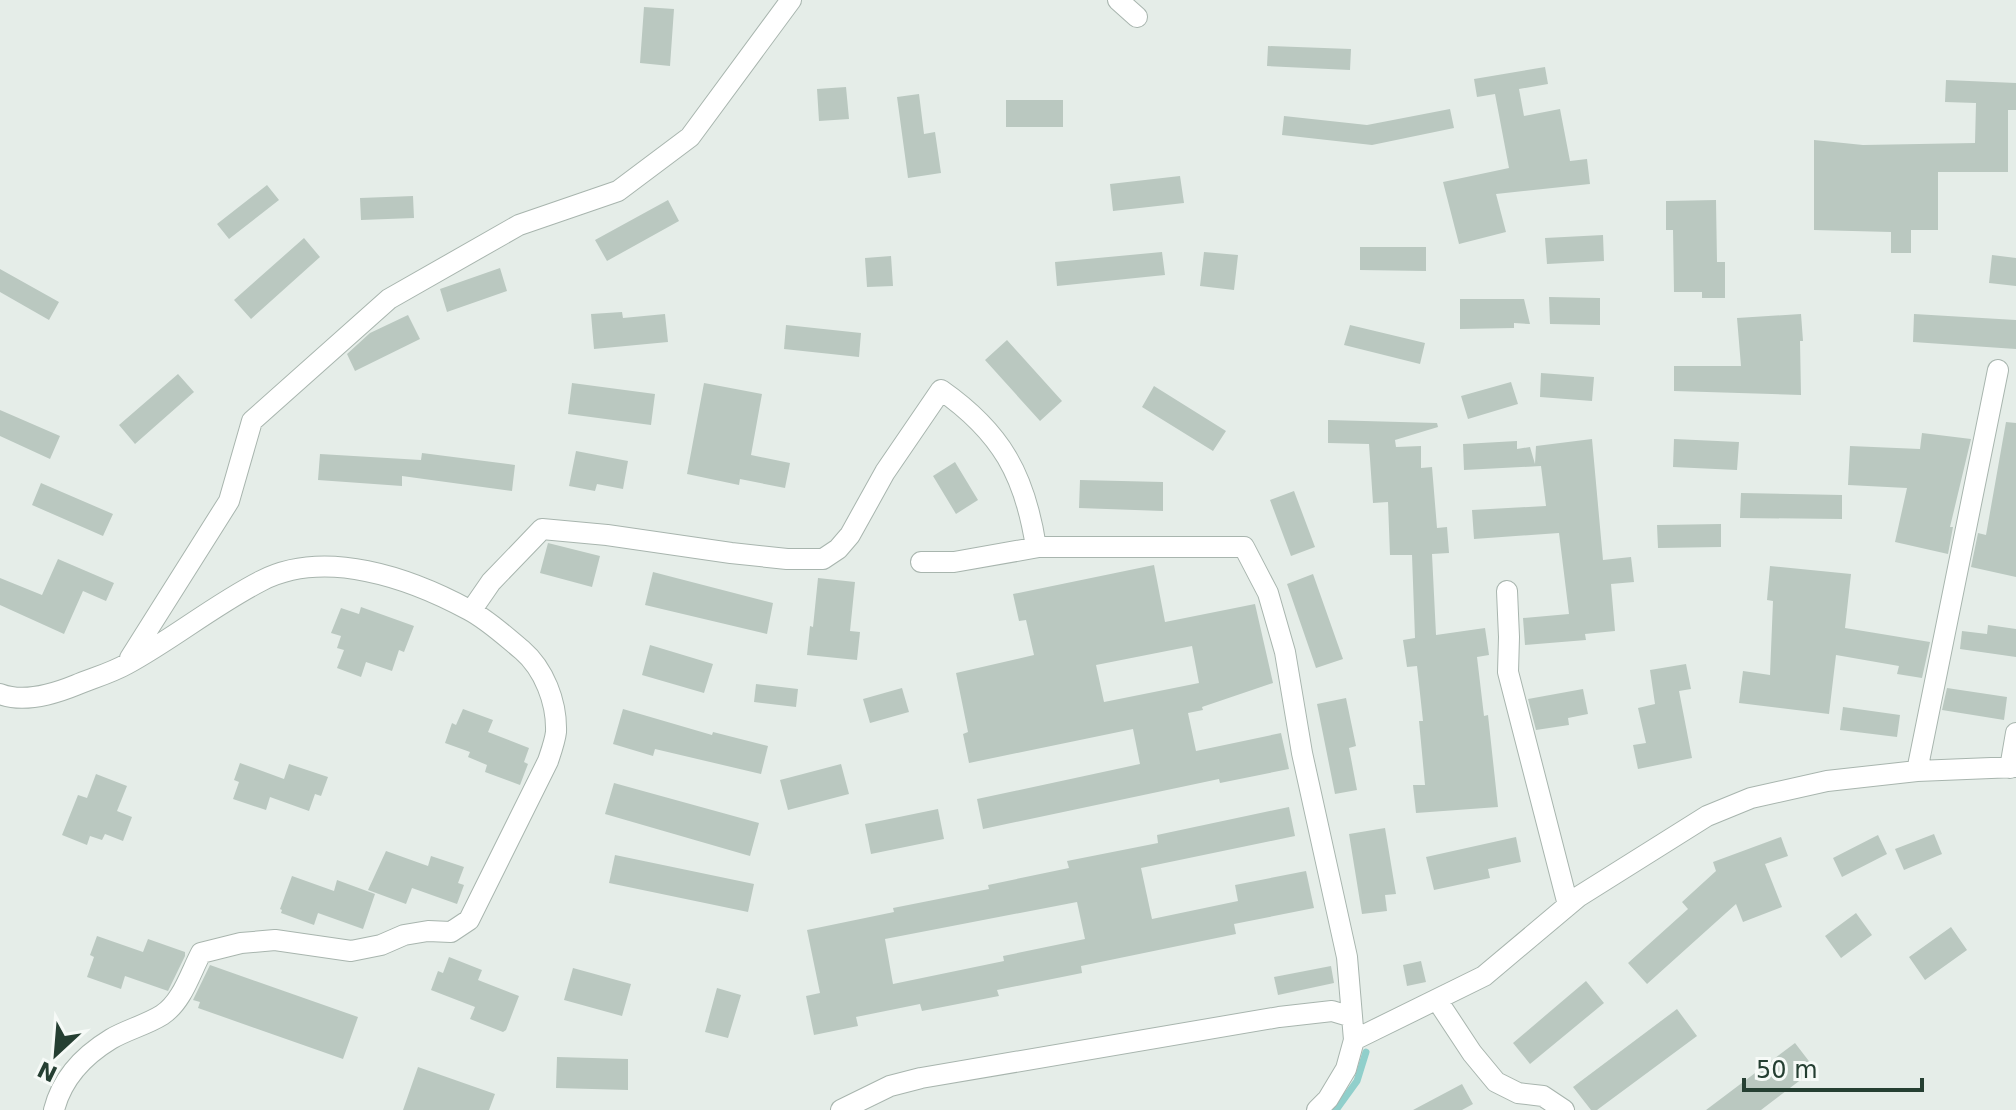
<svg xmlns="http://www.w3.org/2000/svg" width="2016" height="1110" font-family="'DejaVu Sans',sans-serif">
<style>
.lines{fill:none;stroke-linecap:round;stroke-linejoin:round}
.stream{stroke:#90cfcb;stroke-width:7}
.building{fill:#bac8c0;fill-rule:evenodd}
.street-casing{stroke:#a8b5ae;stroke-width:22}
.street{stroke:#fff;stroke-width:20}
</style>
<rect width="100%" height="100%" fill="#e5ede8"/>
<g class="lines">
<path class="stream" d="M1336,1110L1357,1081L1366,1052"/>
</g>
<path class="building" d="M644,7L674,9L670,66L640,63Z
M1268,46L1351,49L1350,70L1267,66Z
M1545,67L1548,84L1519,89L1524,116L1560,109L1570,161L1587,159L1590,184L1496,194L1506,232L1459,244L1443,182L1509,168L1495,94L1477,97L1474,79Z
M1946,80L2016,83V110H2008V172H1938V230H1911V253H1891V232L1814,230V140L1863,145L1975,143L1976,103L1945,102Z
M846,87L849,119L819,121L817,89Z
M919,94L924,134L935,132L941,173L908,178L897,97Z
M1006,100H1063V127H1006Z
M1450,109L1454,128L1372,145L1282,135L1284,116L1367,125Z
M1180,176L1184,203L1113,211L1110,184Z
M267,185L279,200L229,239L217,224Z
M413,196L414,218L361,220L360,198Z
M668,200L679,221L607,261L595,240Z
M1716,200L1717,262H1725V298H1702V292H1674L1673,230H1666V201Z
M1603,235L1604,261L1547,264L1545,238Z
M304,238L320,257L251,319L234,300Z
M1360,247H1426V271L1360,270Z
M1162,252L1165,275L1057,286L1055,262Z
M1204,252L1238,255L1234,290L1200,286Z
M1992,255L2016,258V286L1989,283Z
M891,256L893,286L867,287L865,258Z
M500,268L507,291L447,312L440,289Z
M0,269L59,302L49,320L0,292Z
M1549,297L1600,298V325L1550,324Z
M1460,299H1524L1530,324L1514,323V328L1460,329Z
M622,312L623,318L665,314L668,342L594,349L591,314Z
M1801,314L1803,341H1800L1801,395L1674,391V366H1741L1737,318Z
M1914,314L2016,320V349L1913,342Z
M408,315L420,339L355,371L347,354L370,333Z
M786,325L861,333L859,357L784,349Z
M1350,325L1425,343L1420,364L1344,345Z
M1007,340L1062,401L1040,421L985,360Z
M1541,373L1594,377L1592,401L1540,397Z
M178,374L194,392L135,444L119,425Z
M1511,382L1518,404L1468,419L1461,396Z
M572,383L655,394L651,425L568,414Z
M704,383L762,394L751,455L790,463L785,488L740,479L739,485L687,474Z
M1154,386L1226,431L1213,451L1142,407Z
M0,410L60,436L50,459L0,436Z
M1328,420L1437,423L1438,427L1395,440L1396,447L1421,446V468L1432,467L1437,528L1447,527L1449,553L1432,554L1436,635L1485,628L1489,655L1477,657L1484,716L1488,715L1498,807L1416,813L1413,785H1425L1419,721H1423L1417,666L1407,667L1403,640L1415,638L1412,555H1390L1388,502L1373,503L1369,444L1328,443Z
M2006,422L2016,423V577L1971,567L1978,533L1986,535Z
M1922,433L1971,439L1950,527H1953L1948,554L1895,542L1907,488L1848,485L1850,446L1920,449Z
M1592,439L1603,560L1631,557L1634,582L1611,584L1615,631L1585,634L1586,640L1525,645L1523,618L1569,614L1559,533L1474,539L1472,510L1546,506L1541,466L1464,470L1463,444L1517,441V449L1530,447L1535,464L1536,446Z
M1674,439L1739,442L1737,470L1673,467Z
M576,451L628,461L623,489L597,484L595,491L569,486Z
M422,453L515,465L512,491L402,476V486L318,480L320,454L421,460Z
M955,462L978,500L956,514L933,476Z
M1080,480L1163,482V511L1079,508Z
M41,483L113,514L103,536L32,505Z
M1294,491L1315,547L1291,556L1270,500Z
M1741,493L1842,495V519L1740,518Z
M1721,524V547L1658,548L1657,525Z
M548,543L600,556L592,587L540,573Z
M58,559L114,583L106,601L83,591L64,634L0,605V578L42,595Z
M1154,565L1165,622L1255,604L1273,683L1202,707L1203,710L1188,713L1196,751L1281,733L1289,769L1220,783L1219,779L983,829L977,799L1140,764L1133,729L969,763L963,734L968,732L956,673L1034,655L1026,620L1019,621L1013,594ZM1192,646L1199,683L1104,702L1096,665Z
M1770,566L1851,574L1845,628L1930,642L1922,678L1897,674L1899,666L1836,655L1829,714L1739,703L1743,671L1770,675L1773,601L1767,600Z
M653,572L773,603L767,634L645,605Z
M1313,574L1343,659L1316,668L1287,584Z
M818,578L855,582L850,631L860,632L857,660L807,655L810,626L813,627Z
M361,607L414,626L404,652L399,650L392,671L366,662L361,677L337,668L344,650L337,648L341,636L331,633L341,608L359,614Z
M1988,625L2016,629V657L1960,649L1962,631L1987,634Z
M650,645L713,664L704,693L642,675Z
M1686,664L1691,689L1679,691L1692,758L1638,769L1633,745L1646,743L1638,708L1655,704L1650,670Z
M756,684L798,689L796,707L754,702Z
M902,688L909,712L870,723L863,699Z
M1947,688L2007,697L2004,720L1942,710Z
M1583,689L1588,714L1568,718L1569,725L1536,730L1528,699Z
M1346,698L1356,746L1349,748L1357,790L1335,794L1317,704Z
M1843,707L1900,715L1897,737L1840,730Z
M463,709L493,720L488,732L529,748L524,762L528,764L520,785L485,772L487,765L468,757L470,752L445,743L452,723L456,725Z
M623,709L712,735L713,732L768,746L761,774L655,749L653,756L613,744Z
M240,763L284,779L289,764L328,777L321,796L315,794L309,811L270,797L266,810L233,799L239,782L234,780Z
M841,764L849,794L788,810L780,780Z
M96,774L127,786L117,811L132,817L123,841L105,834L102,840L90,836L87,845L62,835L78,795L87,798Z
M614,783L759,823L750,856L605,814Z
M1289,807L1295,836L1141,868L1152,919L1238,901L1235,885L1306,871L1314,908L1234,924L1236,934L1081,966L1082,973L997,990L999,996L922,1011L920,1004L856,1017L858,1026L814,1035L806,996L820,993L807,930L894,912L893,908L989,889L988,885L1069,868L1067,861L1158,843L1157,835ZM1077,902L1085,939L1003,956L1004,961L893,984L885,939Z
M938,809L944,839L871,854L865,824Z
M1385,828L1396,894L1385,895L1387,911L1362,914L1349,834Z
M1934,834L1942,854L1904,870L1895,849Z
M1878,835L1887,854L1842,877L1833,858Z
M1516,837L1521,862L1488,869L1490,878L1434,890L1426,857Z
M1781,837L1788,856L1765,864L1782,907L1743,922L1736,904L1647,984L1628,963L1688,909L1682,902L1716,871L1713,862Z
M386,851L428,866L431,856L464,867L458,883L464,885L457,904L412,888L406,904L368,890Z
M615,855L754,884L748,912L609,883Z
M292,876L334,891L337,880L375,894L363,929L318,913L314,925L281,913L282,910L280,909Z
M1856,913L1872,935L1841,958L1825,936Z
M1951,927L1967,950L1925,980L1909,957Z
M97,936L143,952L148,939L185,952V956L168,991L125,976L121,989L87,977L94,957L90,955Z
M449,957L482,970L478,980L519,996L506,1030L503,1032L470,1019L475,1007L431,990L438,971L443,973Z
M1421,961L1426,982L1407,986L1403,965Z
M210,965L358,1017L343,1059L198,1008L200,1002L193,1000Z
M1331,966L1334,983L1278,995L1274,977Z
M573,968L631,984L622,1016L564,1000Z
M1586,981L1604,1003L1530,1064L1513,1043Z
M717,988L741,995L728,1038L705,1032Z
M1677,1009L1697,1036L1597,1110H1591L1573,1087Z
M1795,1043L1815,1069L1761,1110H1706Z
M557,1057L628,1059V1090L556,1088Z
M418,1067L495,1094L489,1110H403Z
M1462,1084L1473,1104L1462,1110H1413Z"/>
<g class="lines">
<g class="street-casing">
<path id="street" d="M1118,0L1137,17
M921,562H954L1039,547H1244L1268,593L1285,652L1302,753L1347,957L1354,1040L1346,1069L1328,1099L1317,1110
M1507,591L1509,637L1508,672L1568,905
M471,611L491,582L542,529L607,535L731,553L787,559H823L838,549L850,535L885,472L941,390C1001,432 1025,475 1036,547
M130,658L229,501L252,421L389,299L519,225L618,191L690,137L791,0
M0,694C23,703 54,694 76,685C93,678 111,673 127,664C173,639 214,605 261,581C325,548 410,578 469,610C488,620 505,636 522,650C544,669 557,702 556,732C555,741 551,752 548,761L469,920L451,932L428,931L404,935L381,945L351,951L275,940L241,943L201,953C190,974 182,1002 162,1015C146,1025 126,1030 111,1039C83,1056 62,1078 54,1110
M2010,768L2016,733
M1917,771L1998,370
M1437,1000L1472,1053L1496,1082L1518,1093L1543,1096L1564,1110
M1354,1040L1484,976L1578,897L1707,816L1751,798L1827,781L1917,771L2016,767
M841,1110L890,1086L921,1078L1279,1017L1332,1011L1352,1017"/>
</g>
<use href="#street" class="street"/>
</g>
<g transform="translate(56 1054) rotate(206)" stroke="#f6faf7" stroke-width="6" paint-order="stroke">
<path d="M0-6L14 30L0 20L-14 30Z" fill="#253f32"/>
<text y="-12" font-size="22" font-weight="bold" text-anchor="middle" fill="#253f32">N</text>
</g>
<path d="M1744 1078v12h178v-12" fill="none" stroke="#253f32" stroke-width="4"/>
<text x="1756" y="1078" font-size="24" fill="#253f32" stroke="#f6faf7" stroke-width="6" paint-order="stroke">50 m</text>
</svg>
